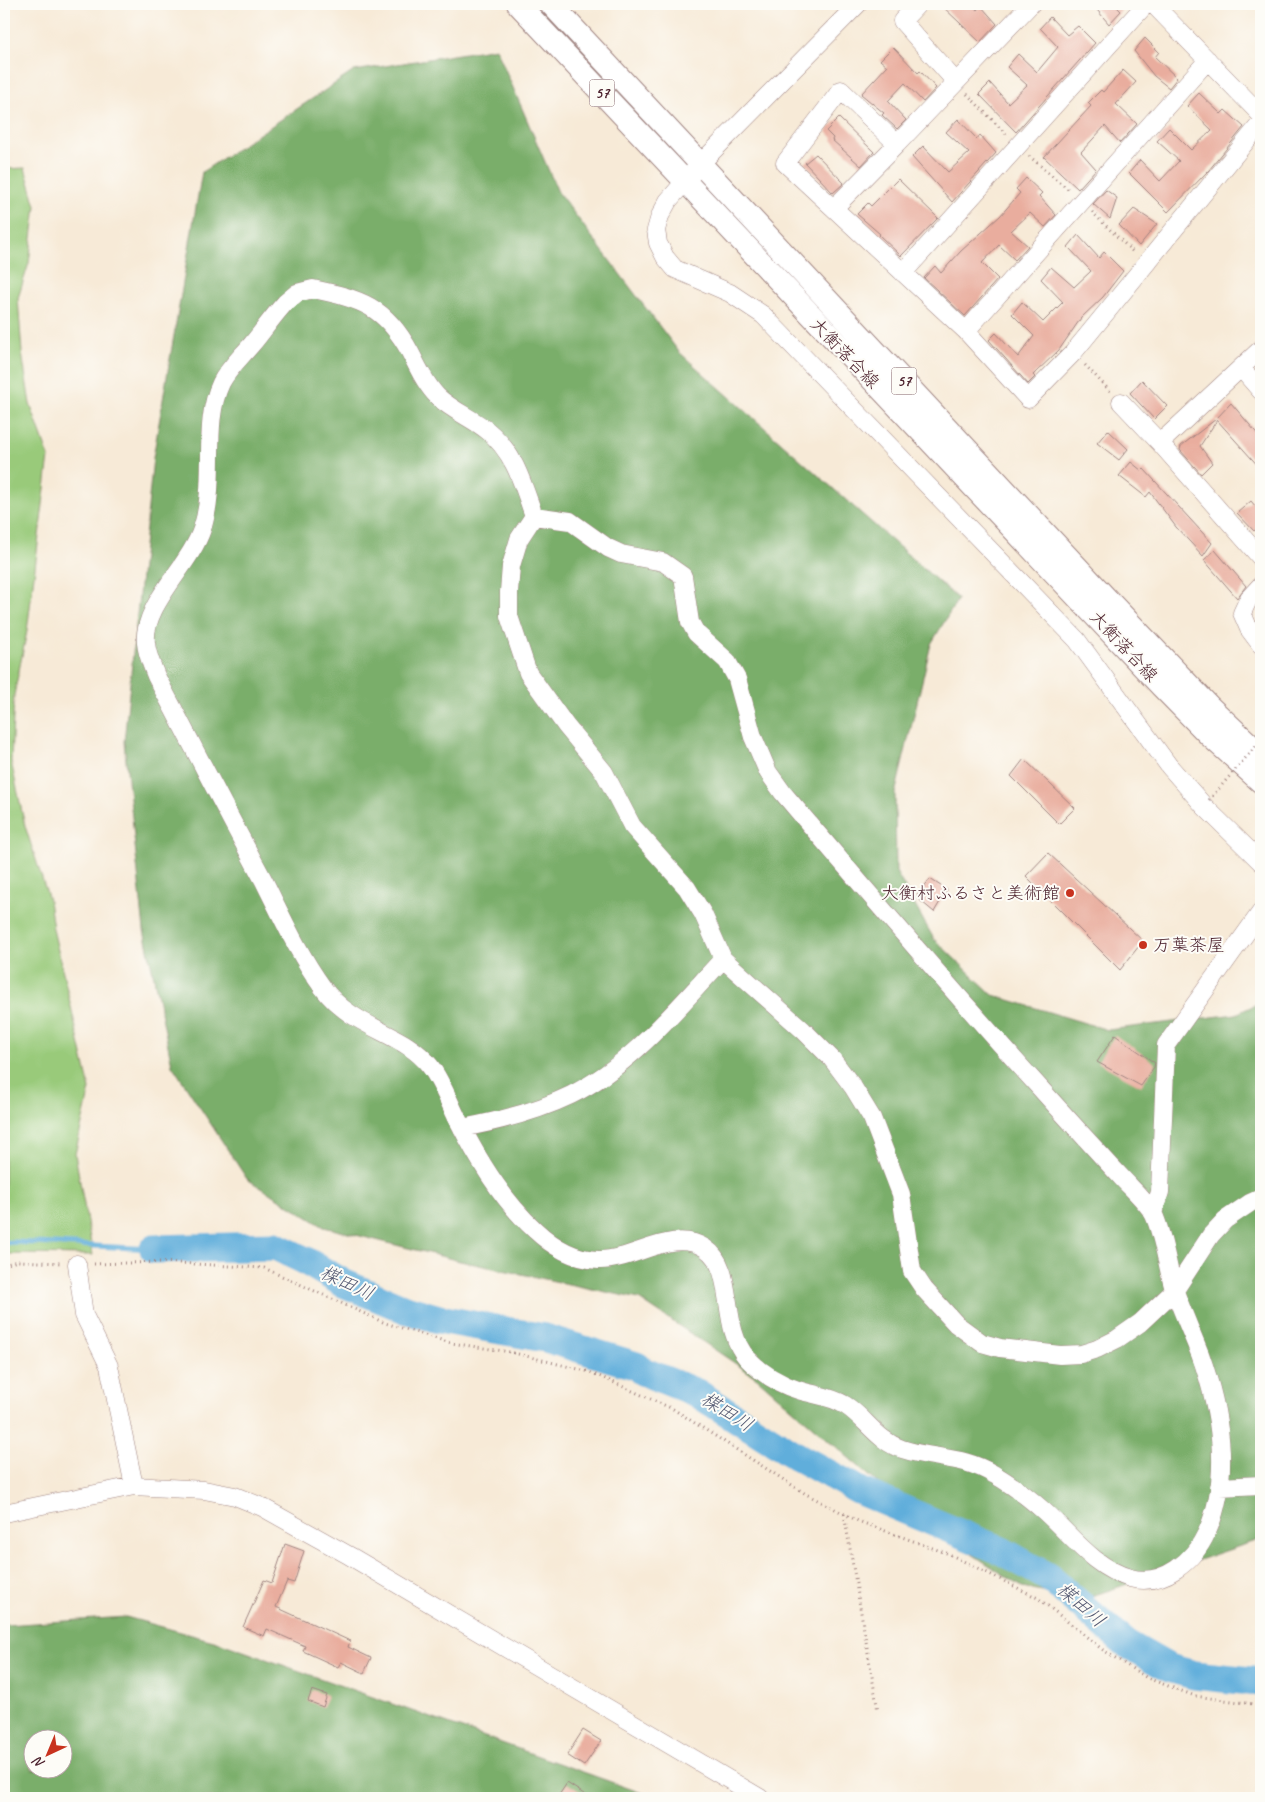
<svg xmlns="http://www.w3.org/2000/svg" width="1265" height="1802" font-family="Caveat,'Klee One',sans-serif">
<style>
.green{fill:#99ca7a;stroke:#727452}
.forest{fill:#7aae6a;stroke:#62664a;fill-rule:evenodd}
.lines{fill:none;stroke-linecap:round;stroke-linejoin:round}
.stream{stroke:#61aedb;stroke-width:5}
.river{stroke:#61aedb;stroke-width:29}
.building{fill:#e9ad9e}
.minor-casing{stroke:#a08481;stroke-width:19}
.major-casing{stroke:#a08481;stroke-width:24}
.path{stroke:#a08481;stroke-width:3;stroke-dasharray:1 4;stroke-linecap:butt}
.minor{stroke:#fff;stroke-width:18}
.major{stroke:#fff;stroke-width:22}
.path-bridge{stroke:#a08481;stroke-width:3;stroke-dasharray:1 4;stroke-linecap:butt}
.poi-dot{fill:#c8321e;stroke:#fdfcf7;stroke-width:2}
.labels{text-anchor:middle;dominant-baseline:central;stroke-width:4;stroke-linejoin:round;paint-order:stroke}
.shield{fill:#fdfcf7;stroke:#806168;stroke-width:1}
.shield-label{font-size:16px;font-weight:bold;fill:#4a1f2b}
.street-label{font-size:18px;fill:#4a1f2b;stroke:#fdfcf7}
.poi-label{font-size:18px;fill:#4a1f2b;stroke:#fdfcf7;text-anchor:end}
.water-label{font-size:19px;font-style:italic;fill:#535871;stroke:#fdfcf7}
</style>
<rect width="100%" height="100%" fill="#fdfcf7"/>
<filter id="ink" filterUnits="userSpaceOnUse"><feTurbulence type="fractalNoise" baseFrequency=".02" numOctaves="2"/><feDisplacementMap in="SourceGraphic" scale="10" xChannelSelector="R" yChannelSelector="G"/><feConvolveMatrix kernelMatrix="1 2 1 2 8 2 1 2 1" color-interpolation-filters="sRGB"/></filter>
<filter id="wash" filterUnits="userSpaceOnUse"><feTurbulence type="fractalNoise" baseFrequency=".0096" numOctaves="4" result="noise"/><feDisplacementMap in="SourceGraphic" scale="20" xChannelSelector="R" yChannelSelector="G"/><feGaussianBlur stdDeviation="1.12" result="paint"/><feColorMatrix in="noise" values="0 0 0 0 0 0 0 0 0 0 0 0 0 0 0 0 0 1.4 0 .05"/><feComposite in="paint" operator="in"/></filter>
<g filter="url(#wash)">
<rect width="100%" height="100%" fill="#f7ead7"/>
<path class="green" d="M25,168L36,206L29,263L18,298L22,353L30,404L49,457L27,631L14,695L11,761L25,826L49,900L53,929L90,1089L75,1154L93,1255L4,1254V169Z"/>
<path class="forest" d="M496,48L558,192L679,352L958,599L931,644L895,794L896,872L934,939L993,995L1108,1030L1236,1014L1261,1002V1539L1083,1599L1022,1587L919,1519L757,1378L639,1299L460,1261L324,1227L247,1179L172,1065L144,930L124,742L153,458L202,172L354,71Z
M126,1617L221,1643L656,1798H4V1625ZM32,1740H62V1770H32Z"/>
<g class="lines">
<path class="stream" d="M4,1243L14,1242L154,1249"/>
<path class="river" d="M154,1249L275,1246L304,1260L343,1283L405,1309L439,1319L545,1338L637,1366L642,1371L697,1393L798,1457L860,1491L1002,1551L1048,1577L1125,1643L1169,1668L1194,1675L1261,1682"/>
</g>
<g id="blocks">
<path class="building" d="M940,4H971L977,10L981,6L997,24L980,42Z
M1092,4H1114L1121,11L1109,24Z
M1050,17L1067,35L1078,26L1095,43L1016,132L979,94L990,83L1008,103L1027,85L1007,67L1018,54L1037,72L1058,47L1040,28Z
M1145,38L1159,52L1155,57L1177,78L1169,88L1154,76L1134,51Z
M893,47L918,73L920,71L936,88L923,102L905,83L888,101L906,120L897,129L882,115L884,113L861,94L887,66L880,60Z
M1123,70L1136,82L1116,104L1137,124L1120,143L1105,126L1081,152L1096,169L1078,189L1044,157L1091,106L1088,103L1101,90L1103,92Z
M1199,93L1221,114L1225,110L1244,127L1209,170L1168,212L1129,173L1140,160L1160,181L1179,161L1157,141L1169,128L1191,150L1212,130L1187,106Z
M839,118L874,152L861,166L832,140L833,138L826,131Z
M958,119L977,139L980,135L996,153L952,202L912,157L923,146L948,172L969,153L946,132Z
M816,154L844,183L833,193L805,163Z
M1026,178L1042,193L1039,196L1056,215L1045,227L1030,213L1011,231L1028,246L1015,260L999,245L982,263L998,279L965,316L924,278L935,266L941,273L961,251L1000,216L1020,193L1016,189Z
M898,179L938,218L901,256L879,235L880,234L857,214L868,203L871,206Z
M1106,190L1117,198L1110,219L1093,204Z
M1134,209L1157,224L1139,246L1119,225Z
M1078,235L1099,258L1104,252L1123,271L1103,297L1081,318L1059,350L1033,375L1035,377L1028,384L989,340L996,333L1018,357L1034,336L1012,314L1022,302L1043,322L1063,302L1041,279L1051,267L1074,287L1091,271L1068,247Z
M1142,380L1167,406L1154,419L1130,393Z
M1231,403L1261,438V469L1217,420L1200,446L1212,463L1201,474L1180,450L1181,446L1216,419Z
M1108,430L1128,449L1119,460L1097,443Z
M1131,462L1142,471L1144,469L1212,543L1203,556L1176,527L1150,492L1146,497L1119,476Z
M1251,501L1261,513V525L1254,531L1237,513Z
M1215,550L1246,586L1237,598L1204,560Z
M1024,759L1075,808L1059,824L1011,776Z
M1048,853L1143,941L1120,970L1026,876Z
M930,879L947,890L934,912L916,897Z
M1115,1035L1155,1063L1154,1067L1141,1086L1097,1062Z
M285,1544L304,1551L294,1583L287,1581L276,1607L350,1641L348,1647L371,1658L364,1673L341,1662L338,1667L303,1651L305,1646L267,1629L264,1636L243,1627L264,1580L272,1583Z
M312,1690L327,1695L323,1707L308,1701Z
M583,1730L601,1741L584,1766L567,1755Z
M567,1783L590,1798H557Z"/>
</g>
</g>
<g filter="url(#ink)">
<use href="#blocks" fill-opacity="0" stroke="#a08481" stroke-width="1"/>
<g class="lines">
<g class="minor-casing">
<path id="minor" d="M858,4L701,163L668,201L660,216L656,230L658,243L665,257L675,269L730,293L763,315L1077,640L1169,766L1205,807L1261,862
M918,4L902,21L956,82
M1031,4L897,144L841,90L785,163L966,331L1028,399L1073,353L1261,123
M1153,4L1261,115
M834,208L897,144
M903,273L1146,4
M313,289C361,299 385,306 410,352C418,367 425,384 438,397C453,411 472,418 488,431C515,453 523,485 534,516L570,521L608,548L621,554L663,562L683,576L690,622L696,633L727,661L737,679L753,737L768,772L783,793C868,893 952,991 1040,1088C1067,1118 1094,1148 1122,1178C1132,1189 1147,1202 1154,1215C1163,1235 1167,1264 1173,1286C1181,1309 1191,1331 1200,1354C1220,1409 1232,1476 1207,1532C1194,1561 1163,1587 1130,1578C1094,1568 1071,1535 1044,1511C1029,1498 1013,1485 995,1475C962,1455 936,1460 902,1449C877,1441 866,1418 845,1405C830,1396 814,1395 798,1390C779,1384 761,1373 747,1358C719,1326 737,1269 705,1248C673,1227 633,1261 599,1260C575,1260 552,1246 535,1230C503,1201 477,1158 458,1120C449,1102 442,1082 430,1066C404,1032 353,1029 323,988C299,955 282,917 264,881C227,813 192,744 156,676C152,665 147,655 146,643C142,605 190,566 202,529C218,481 201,425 221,383C228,369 241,357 252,344C263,331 273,316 285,303L297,293Z
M966,331L1208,60
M1261,349L1160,443L1261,558
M1241,368L1261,391
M1121,402L1160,443
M534,516L519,539L511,566L509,592V616L528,673L566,726L604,772L632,826L687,888L703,914L723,959L803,1030L832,1059L853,1087L872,1118L901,1194L912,1271L924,1289L956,1324L982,1343L1000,1348L1060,1355L1081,1354L1097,1349L1117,1339L1140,1323L1175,1290L1211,1235L1225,1220L1250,1203L1261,1198
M1261,585L1249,598L1242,613L1249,629L1261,645
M462,1128C500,1121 536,1112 571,1095C632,1065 677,1008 723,959
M1153,1213L1160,1192L1166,1045L1261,912
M77,1264L84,1315L109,1366L134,1486
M1219,1487L1261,1485
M4,1513L134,1486L204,1490L235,1496L262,1507L350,1556L760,1798"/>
</g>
<g class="major-casing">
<path id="major" d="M518,4C731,232 947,458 1161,686L1210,736L1261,782
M551,4L1108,600L1210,707L1261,755"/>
</g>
<path class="path" d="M967,94L1006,134
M1029,156L1070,191
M1092,212L1134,253
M1085,365L1110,391
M94,1264L161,1262L264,1268L385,1323L451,1343L510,1352L590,1372L673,1409L806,1494L858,1521L949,1554L1038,1598L1103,1650L1147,1678L1195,1696L1261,1705
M4,1265L17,1261L62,1263
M844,1514L878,1711"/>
<use href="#minor" class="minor"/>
<use href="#major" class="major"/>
<path class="path-bridge" d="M1209,800L1261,740"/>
</g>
</g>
<g class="poi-dot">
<circle cx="1070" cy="893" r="5"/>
<circle cx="1143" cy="945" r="5"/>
</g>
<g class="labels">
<g class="shield">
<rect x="589.5" y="79.5" width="25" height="27" rx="4"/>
<rect x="891.5" y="367.5" width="25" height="27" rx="4"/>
</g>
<g class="shield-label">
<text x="602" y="93">57</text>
<text x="904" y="381">57</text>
</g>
<g class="street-label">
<text transform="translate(845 353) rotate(46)">大衡落合線</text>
<text transform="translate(1124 646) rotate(47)">大衡落合線</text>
</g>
<g class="poi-label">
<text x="1060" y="893">大衡村ふるさと美術館</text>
<text x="1153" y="945" text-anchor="start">万葉茶屋</text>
</g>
<g class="water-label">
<text transform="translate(347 1283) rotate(25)">楳田川</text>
<text transform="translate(727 1412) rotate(32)">楳田川</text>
<text transform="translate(1081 1605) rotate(41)">楳田川</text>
</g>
</g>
<rect width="1265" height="1802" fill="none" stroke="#fdfcf7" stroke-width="20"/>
<g transform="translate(48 1754) rotate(224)"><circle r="24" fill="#fdfcf7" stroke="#b5a4a5"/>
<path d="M0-4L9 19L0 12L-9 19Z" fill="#c8321e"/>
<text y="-8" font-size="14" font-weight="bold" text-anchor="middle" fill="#4a1f2b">N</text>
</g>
</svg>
